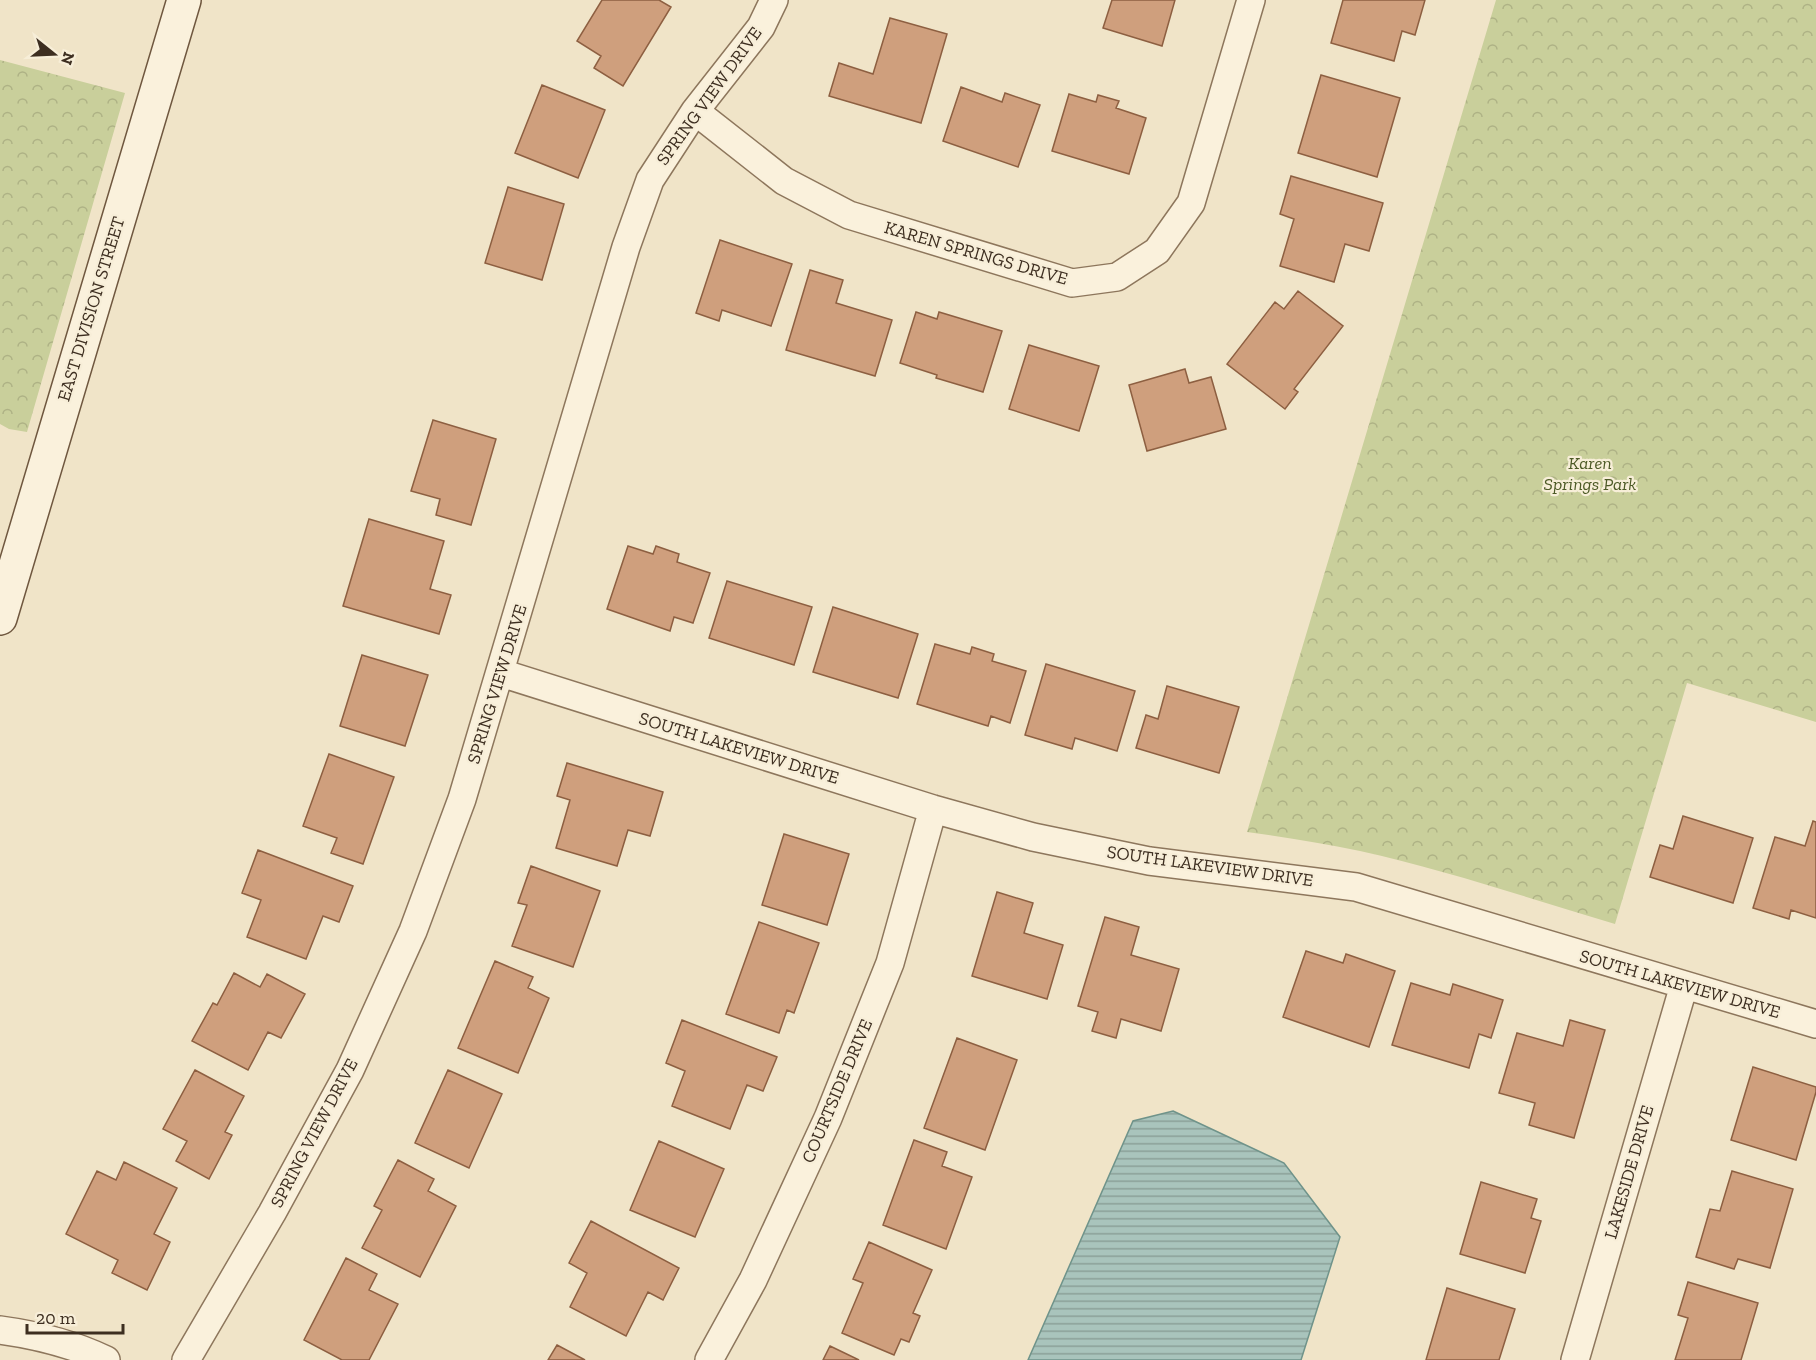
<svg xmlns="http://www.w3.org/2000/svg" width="1816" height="1360" font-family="'Zilla Slab',serif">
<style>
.forest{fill:url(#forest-crowns)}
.water{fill:url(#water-rules);stroke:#6f938a;stroke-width:1.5}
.building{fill:#cf9f7d;stroke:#8d5f41;stroke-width:1.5}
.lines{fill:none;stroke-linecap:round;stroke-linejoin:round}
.street-casing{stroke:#8d765c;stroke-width:30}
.secondary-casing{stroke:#6f573f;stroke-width:36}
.street{stroke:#faf1dc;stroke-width:27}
.secondary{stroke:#faf1dc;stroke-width:33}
.labels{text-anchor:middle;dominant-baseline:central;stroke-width:4.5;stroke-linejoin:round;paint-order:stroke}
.street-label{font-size:18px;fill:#3d2e20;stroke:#f7eed8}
.park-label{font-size:18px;font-style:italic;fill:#4d5a26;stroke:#f7eed8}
</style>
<defs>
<pattern id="forest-crowns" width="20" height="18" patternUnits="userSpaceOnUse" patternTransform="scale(1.5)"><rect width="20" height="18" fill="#c9cf9b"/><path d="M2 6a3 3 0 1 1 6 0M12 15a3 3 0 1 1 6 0" fill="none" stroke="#aeb285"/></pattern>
<pattern id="water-rules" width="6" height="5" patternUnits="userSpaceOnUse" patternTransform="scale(1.5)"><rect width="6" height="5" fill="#a9c4bc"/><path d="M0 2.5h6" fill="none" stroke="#8ba098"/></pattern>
</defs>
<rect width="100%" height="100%" fill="#f0e4c8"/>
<path class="forest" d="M1496,0H1816V722L1687,683L1615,924C1531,899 1446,870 1360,851C1322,843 1285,837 1247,832Z
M0,60L125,93L27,432L9,429L0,424Z"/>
<path class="water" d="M1173,1111L1284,1163L1340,1237L1301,1360H1028L1133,1121Z"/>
<path class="building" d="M602,0H659L671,7L623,86L594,68L601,56L577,41Z
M1112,0H1175L1162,46L1103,28Z
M1343,0H1425L1415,35L1402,31L1394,61L1331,43Z
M890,18L947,34L921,123L829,96L839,63L873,74Z
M1321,75L1400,98L1377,177L1298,153Z
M542,85L605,110L578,178L515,153Z
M961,87L1002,102L1005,93L1040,105L1018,167L943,141Z
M1069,94L1096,102L1098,95L1119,101L1116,108L1146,118L1129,174L1052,151Z
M1291,176L1383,203L1369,251L1345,244L1334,282L1280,266L1294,219L1280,214Z
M508,187L564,204L542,280L485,263Z
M720,240L792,264L771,326L722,310L719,321L696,313Z
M810,270L843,280L836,303L892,320L875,376L786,350Z
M1298,291L1343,326L1294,389L1298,392L1285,409L1227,364L1275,302L1284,309Z
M916,312L937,319L939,312L1002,331L983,392L936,378L937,375L900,363Z
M1029,345L1099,366L1079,431L1009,409Z
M1185,369L1189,383L1211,377L1226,429L1147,451L1129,385Z
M433,420L496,439L471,525L436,515L440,499L411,491Z
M369,519L444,541L430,589L451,595L439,634L343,606Z
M628,546L653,554L656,546L679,554L677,562L710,573L693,623L674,617L670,631L607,609Z
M727,581L812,607L794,665L709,638Z
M833,607L918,634L898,698L813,672Z
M935,644L970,654L972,647L994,654L992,661L1026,671L1010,723L991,716L988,726L917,704Z
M362,655L428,675L405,746L340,726Z
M1046,664L1135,691L1117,751L1075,738L1072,749L1025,735Z
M1167,686L1239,707L1219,773L1136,748L1146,715L1158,719Z
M329,754L394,777L363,864L331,853L337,838L303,826Z
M567,763L663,792L650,836L628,830L617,866L556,848L570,800L557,796Z
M1683,816L1753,838L1733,903L1650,877L1660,845L1673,849Z
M1813,821L1816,822V918L1791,910L1789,919L1753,908L1775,837L1805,846Z
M784,834L849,854L827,925L762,905Z
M258,850L353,886L339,922L323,916L306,959L247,937L261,900L242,893Z
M531,866L600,891L573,967L512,946L527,905L518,903Z
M997,892L1033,903L1024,933L1063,945L1047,999L972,976Z
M1105,917L1139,927L1131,955L1179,969L1161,1031L1121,1019L1116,1038L1092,1031L1098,1012L1078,1006Z
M759,922L819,943L794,1013L787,1010L779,1033L726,1014Z
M1306,951L1343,963L1346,954L1395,971L1369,1047L1283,1017Z
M495,961L533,977L528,988L549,998L518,1073L458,1048Z
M234,973L260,987L267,974L305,994L281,1038L268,1032L248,1070L192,1041L213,1003L217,1005Z
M1411,983L1450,995L1453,984L1503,1000L1491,1038L1479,1034L1469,1068L1392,1045Z
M682,1020L777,1057L763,1091L747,1085L730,1129L672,1106L685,1071L666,1063Z
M1570,1020L1605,1030L1574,1138L1529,1125L1535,1103L1499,1093L1517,1033L1563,1046Z
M957,1038L1017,1060L985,1150L924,1128Z
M1753,1067L1816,1087V1092L1796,1160L1731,1140Z
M195,1070L244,1096L225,1132L232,1135L209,1179L176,1161L187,1141L163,1129Z
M448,1070L502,1094L469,1168L415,1143Z
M914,1140L947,1152L942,1166L972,1177L946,1249L883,1225Z
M659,1141L724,1169L695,1237L630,1210Z
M398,1160L434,1179L428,1191L456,1206L420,1277L362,1248L382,1210L374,1206Z
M124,1162L177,1188L154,1234L170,1242L147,1290L112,1273L118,1260L66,1234L97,1171L116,1180Z
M1732,1171L1793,1189L1770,1268L1738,1259L1734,1269L1696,1257L1710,1209L1720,1211Z
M1481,1182L1537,1199L1531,1218L1541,1221L1525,1273L1460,1254Z
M591,1221L679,1268L663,1300L648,1292L626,1336L570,1307L587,1273L569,1263Z
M869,1242L932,1270L913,1313L920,1316L909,1342L901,1339L894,1355L842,1333L863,1283L853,1279Z
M346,1258L377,1274L369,1290L398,1304L369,1360H342L304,1340Z
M1688,1282L1758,1303L1741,1360H1675L1688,1318L1678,1315Z
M1447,1288L1515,1309L1499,1360H1426Z
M557,1345L585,1360H548Z
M830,1346L859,1360H823Z"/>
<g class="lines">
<g class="street-casing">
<path id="street" d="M695,111L784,181L849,215L1072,283L1117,277L1157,251L1191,203L1251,0
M501,673L933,809L1033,837L1149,861L1356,887L1816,1024
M0,1330C37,1335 73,1344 106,1360
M186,1360L272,1213L350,1070L413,931L462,799L626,247L650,180L695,111L761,27L774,0
M709,1360L753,1280L828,1118L890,963L933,809
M1575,1360L1684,985"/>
</g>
<g class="secondary-casing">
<path id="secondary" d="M0,618L184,0"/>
</g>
<use href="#street" class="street"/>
<use href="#secondary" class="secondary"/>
</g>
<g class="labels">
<g class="street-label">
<text transform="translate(709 96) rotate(-54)">SPRING VIEW DRIVE</text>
<text transform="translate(976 253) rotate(16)">KAREN SPRINGS DRIVE</text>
<text transform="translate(91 309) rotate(-73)">EAST DIVISION STREET</text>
<text transform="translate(497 684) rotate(-73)">SPRING VIEW DRIVE</text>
<text transform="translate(739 748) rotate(17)">SOUTH LAKEVIEW DRIVE</text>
<text transform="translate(1210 866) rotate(8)">SOUTH LAKEVIEW DRIVE</text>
<text transform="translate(1680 984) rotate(16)">SOUTH LAKEVIEW DRIVE</text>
<text transform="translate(837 1091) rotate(-67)">COURTSIDE DRIVE</text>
<text transform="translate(314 1133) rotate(-62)">SPRING VIEW DRIVE</text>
<text transform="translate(1629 1172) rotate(-74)">LAKESIDE DRIVE</text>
</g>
<g class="park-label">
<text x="1590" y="463">Karen<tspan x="1590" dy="21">Springs Park</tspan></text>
</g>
</g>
<g transform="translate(54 54) rotate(108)" stroke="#f7eed8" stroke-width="4.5" paint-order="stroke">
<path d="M0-4.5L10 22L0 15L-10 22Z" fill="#3d2e20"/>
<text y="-9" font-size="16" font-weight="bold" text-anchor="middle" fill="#3d2e20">N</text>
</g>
<path d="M27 1324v9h96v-9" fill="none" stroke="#3d2e20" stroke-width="3"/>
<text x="36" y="1324" font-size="18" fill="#3d2e20" stroke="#f7eed8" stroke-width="4.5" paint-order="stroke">20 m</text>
</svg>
